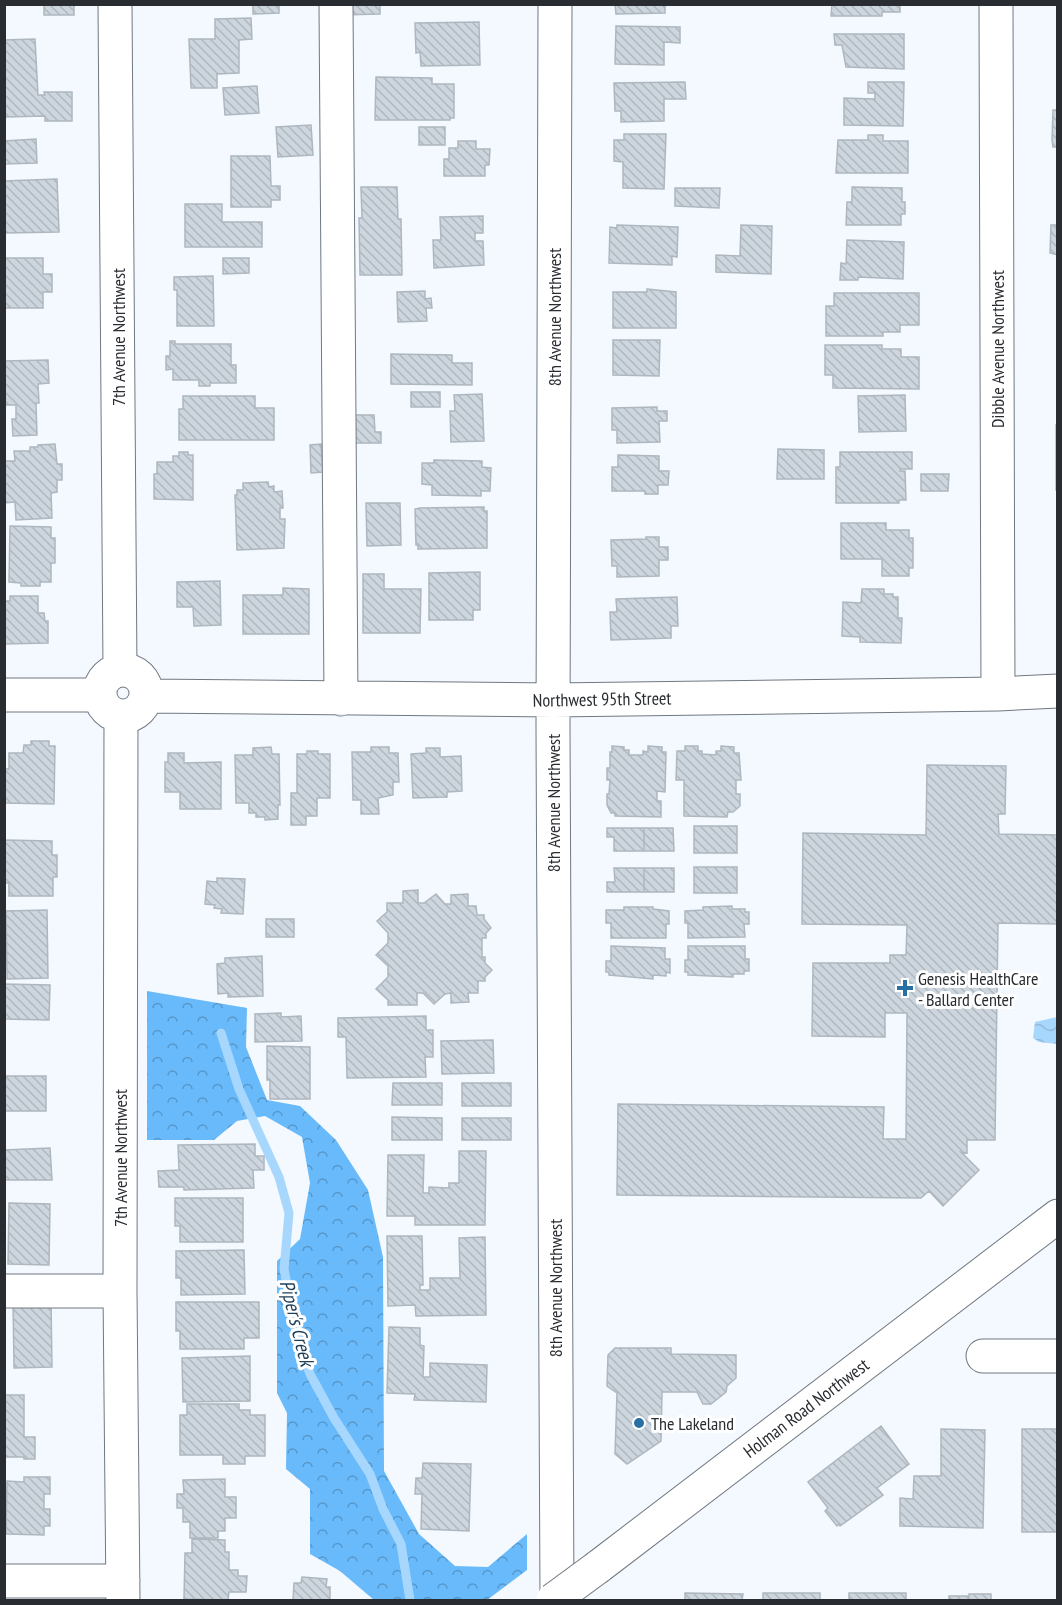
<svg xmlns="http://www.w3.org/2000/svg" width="1062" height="1605" font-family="'PT Sans Narrow',sans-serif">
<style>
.forest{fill:url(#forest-crowns)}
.water{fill:url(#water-waves)}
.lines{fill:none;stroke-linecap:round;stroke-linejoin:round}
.stream{stroke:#a8d7fe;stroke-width:9}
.building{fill:url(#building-back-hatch);stroke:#aeb7bf;stroke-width:1.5}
.minor-casing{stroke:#707880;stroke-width:35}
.major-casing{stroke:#707880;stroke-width:35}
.minor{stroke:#fff;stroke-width:33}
.major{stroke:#fff;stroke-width:33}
.major-bridge-casing{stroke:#707880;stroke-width:35;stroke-linecap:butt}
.major-bridge{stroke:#fff;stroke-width:33}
.poi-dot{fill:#2870a4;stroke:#fff;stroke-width:2}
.labels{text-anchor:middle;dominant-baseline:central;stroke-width:6;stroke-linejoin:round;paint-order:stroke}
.street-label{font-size:18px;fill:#292c30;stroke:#fff}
.poi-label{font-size:18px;fill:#292c30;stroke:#fff;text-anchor:start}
.water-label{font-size:20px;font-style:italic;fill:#1b3d58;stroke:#fff}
</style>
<defs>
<pattern id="forest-crowns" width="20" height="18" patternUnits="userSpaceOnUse" patternTransform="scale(1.5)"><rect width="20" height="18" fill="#69bafa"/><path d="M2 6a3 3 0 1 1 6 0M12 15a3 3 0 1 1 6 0" fill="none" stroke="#5697cb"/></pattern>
<pattern id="water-waves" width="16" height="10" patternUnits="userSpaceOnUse" patternTransform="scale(1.5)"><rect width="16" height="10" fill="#a8d7fe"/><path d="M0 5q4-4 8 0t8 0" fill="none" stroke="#91b9da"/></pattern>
<pattern id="building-back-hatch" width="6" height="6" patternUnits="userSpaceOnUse" patternTransform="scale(1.5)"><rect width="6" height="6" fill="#cdd6de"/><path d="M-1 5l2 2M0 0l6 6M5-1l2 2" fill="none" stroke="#b0b8bf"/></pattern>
</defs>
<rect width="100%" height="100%" fill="#f3f9fe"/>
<path class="forest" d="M147,991L247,1008L246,1047L267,1100L300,1106L336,1140L368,1190L383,1257L384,1471L419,1534L455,1566L488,1567L527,1534V1570L487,1600H374L340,1571L310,1554V1489L286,1469L287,1413L277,1393V1261L300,1239L310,1183L302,1137L265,1116L237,1121L214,1140H147Z"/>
<path class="water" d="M1057,1017V1044L1039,1042L1033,1038L1035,1022Z"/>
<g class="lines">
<path class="stream" d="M221,1033L239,1089L279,1177L289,1213L284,1269L296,1333L310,1374L334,1418L370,1474L383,1509L401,1544L410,1600"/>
</g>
<path class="building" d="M44,4H71L74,6V15H44Z
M253,4H279V13L253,14Z
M341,4H380V14L341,15Z
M615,4H665V13L616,14Z
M832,4H918V5H900V12H882V16H831Z
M251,18L252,39L239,40V73L217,74V88H191L189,39H215V19Z
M479,22L480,65L421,66L420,52L416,53L415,23Z
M616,26L680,27V43L664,42V65L615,64Z
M834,34H904V69L846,67L842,45H835Z
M35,39L38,95H45L44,92H72V121H45V116L4,117V40Z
M376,77L432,78V84H454V118H450V120H375Z
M685,82L686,99H664V121L621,122V111H615L614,83Z
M868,82H904L903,126L844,125V98L875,99V93H868Z
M257,86L259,113L225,115L223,88Z
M1053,110H1058V147H1053L1052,140Z
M311,125L313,155L278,157L276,127Z
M419,127H445V145H419Z
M624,134H666L664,189L623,188V162L614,161V140H624Z
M868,135H883V141H908V173H836L838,140H868Z
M36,139L37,163L4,164V141Z
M458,141H476V149H490L489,165H485V176H444V159H449V148H458Z
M231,156H270L271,186H280V200H271V207H231Z
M57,179L59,232L4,233V181Z
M361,187H397L398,219H401L402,275H360L359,218H362Z
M852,187L902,188V202H905V214H901V225H846L847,202H852Z
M675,188H720L719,208L675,206Z
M185,204H222V222H262V247H185Z
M483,216V233H475V241H483L484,265L434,268L433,240H441L440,217Z
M617,225L678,227L677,257L672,256V265L609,263L610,227L617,228Z
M741,225L772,226L771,274L716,272V255L740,256Z
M1051,225H1058V255L1050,253Z
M847,240L904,242L903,279L858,277V280H840L841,263L846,264Z
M4,258H43V274H52V292H43V308H4Z
M223,258H249V273L223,274Z
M213,276L214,326H177V290H174V277Z
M647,289L676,292V328H613V292H647Z
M425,291V299L431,298L432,308H426L427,321L398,322L397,292Z
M834,293H919V325H900V332H883V336H826V306H834Z
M613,340H660L659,376L613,375Z
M170,341H175V344H231V365H236V383H210V386H199V380H173V369L166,370V356H170Z
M825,345H882V349H901V357H919V389L833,388V375H825Z
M391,354L452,355V363H472V385L391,384Z
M48,360L49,383L38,384L39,403H36L37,435L13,436L12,419H16V405H4V361Z
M411,392H440V407H411Z
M482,394L484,441L451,442L450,411H455L454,395Z
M905,395L906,431L859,432L858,396Z
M183,396H255V408H274V440H179V409H183Z
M657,407V411H667V421H659L660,442L617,443V430H612V408Z
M346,415H374L375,432H381V443H346Z
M1056,425H1058V490H1056Z
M55,444L57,464H62V480H57V492L51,493L52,518L16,520L15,502L4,503V461H15L14,451H30V447H38V445Z
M321,444L323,472L311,473L310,445Z
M778,449L824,450V479H777Z
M179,452H188V455H193V500L154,499V474H157V462H173V456H179Z
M840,452H912V469H900V471H905L906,500H899V503H836V467H840Z
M618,455L659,456V471H669L668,485H658V494H645V491H612V467H618Z
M434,460L482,461V467L491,468L490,491H481V496L432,495V485L422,484V463H434Z
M921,474H949L948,491H921Z
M268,482L269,487L274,486V492L282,491L283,508H280V519H285L284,548L237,550L235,495H237V490H243V483Z
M366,503H400L401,545L367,546Z
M484,507V511H487V548L418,549V545H416L415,509L420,508Z
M841,523H886V530H909V538H913V568H909V576H882V559H841Z
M10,526L51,527V538H55V563H51V582H40V586H21V583L9,582Z
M646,537H659V547H668V560H659V576L617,577V566H612L611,540L646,539Z
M480,572V610H473V620H429V573Z
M363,574H384V589H421L420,633H363Z
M220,581L221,625L194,626L193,607H177V582Z
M283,588L309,589V634H243V595H283Z
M862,589H884V594H893V597H898V618H902L901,643L860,642V637L842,636L843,602L861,603Z
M10,596H38V613H44L45,621H48V643L4,644V601H10Z
M677,597L678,626H671V638L611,640L610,612H617L616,599Z
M31,741H49V746H55L54,804L4,803V769H9V753H23L24,745H31Z
M612,746L624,747V750H629V755H643V751L648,752V746L662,747V752H666L665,792L657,791V801H661V817L615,816V813H611L607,805V794H609L610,780H607V768H610V752H612Z
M685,746H698V751H702V754L716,755V751H721V746L734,747V753H739L741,780H736V794H740V806L733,812H728L727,817L684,816V780H676L677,751H685Z
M271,747L272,754H279L280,805H278V819L265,820V817H256V813H249V803H236L235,755H253V748Z
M371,747H389V753H398L399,782H393V795L378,798L379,814H361V800H353L352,752H371Z
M426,748H440V757L461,756L462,791L447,792V797L413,798L411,754L426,753Z
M307,751H318V754H330V798H317V816H306V825H291V793H297V754H307Z
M168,753H184V763L221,762V809H180V792H165V762H168Z
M927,765L1006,766L1005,814H998L999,834L1058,835V924L998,923L995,1140H967V1153L961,1152L979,1170L943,1206L929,1191L921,1198L617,1195L618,1104L884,1107L883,1139H906L907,1013H885V1037L812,1036L813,963H890V955H906L907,925L802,924L803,833L926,835Z
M694,826H737V853H694Z
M607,828H644V851H614V837H607Z
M644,828H673L674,851H644Z
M4,840L52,841V855H57V877H53V896H9V883H4Z
M694,867H737V893H694Z
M614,868H644V892H607V882H615Z
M644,868H674V892H644Z
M217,878L245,879L243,914L221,913L222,909L214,908L215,905L205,904L207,881L217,882Z
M418,890V903H424L436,894L445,904H451V895L468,894V906H476L477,915H484V919L491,928L486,933V938H482V957H485V963L492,970L485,977V981H478V993H468L469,1002L451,1003V993L445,994L434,1004L423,993H417V1005H388V1000L376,989L388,977V966L376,955L388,943V933L377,921L387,912V903H403V891Z
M732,906V909H745V912H749V924H744L745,937L688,938V923H685V911L703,910V907Z
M624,907H653V909L669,911V924H666V938H611V923H606V910H624Z
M47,910L48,978L7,979L6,911Z
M266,919H294V937H266Z
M611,946L665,948V959H670V973L666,972V976L653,975V979L609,975V972H606V961H611Z
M688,946H745V959H749V971H744V974H733V977L688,975V972H685V960H688Z
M262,956L263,996L228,997V993L218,994L217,964L225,963V958Z
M4,984L50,985L49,1020L4,1019Z
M281,1013V1017L301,1016L302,1041L255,1042V1014Z
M426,1016V1030H433V1057H425L426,1077L347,1078L346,1037H338V1018Z
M493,1040L494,1073L442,1074L441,1041Z
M267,1046L310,1047V1099H270V1080H267Z
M4,1076H46V1111H4Z
M393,1083H442V1105H392Z
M462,1083H511V1106H462Z
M392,1117L442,1118V1140H392Z
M462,1118H511V1140H462Z
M255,1144V1156H264V1170H253L254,1188L184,1190V1187H159L158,1171L179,1170L178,1145Z
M50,1148L52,1180H5L4,1150Z
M459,1151H486L485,1225H415V1216H387L388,1155H424L423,1193H429V1187L449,1188V1183H459Z
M175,1198H243V1242H180V1226H175Z
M9,1203L50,1204L49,1265L8,1264Z
M387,1236H422L423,1285H420V1290H430V1278H460L459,1238L485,1237L486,1315L416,1316L415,1305L388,1306Z
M244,1250L245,1294L181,1295V1278H176V1251Z
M51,1300L52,1367L14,1368L13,1301Z
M176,1302H259V1338H244V1349H180V1331H176Z
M389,1327L420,1328V1345L424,1346L423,1377H430V1363L487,1365L486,1402L414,1400L415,1394L387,1393Z
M615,1348H671V1354L736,1355V1378L727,1386L726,1392L711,1404H703L697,1392H662L661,1441L627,1464L615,1454L617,1393L607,1386L608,1355Z
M250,1356V1401L183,1402L182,1358Z
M4,1395H24V1437H35V1459H24V1457H4Z
M187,1404H239V1410H250V1415H265V1456H245V1464H223V1455H180V1415H187Z
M881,1426L909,1464L877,1488L883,1495L840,1526L839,1524L837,1526L825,1511L828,1508L808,1482Z
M941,1429L985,1430L983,1528L900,1526V1498L913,1499L914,1476H941Z
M1022,1429H1058V1532H1022Z
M423,1463L471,1464L469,1531L421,1529L422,1494H415L416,1478H422Z
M24,1477H50V1494H44V1509H50V1526H44V1535L6,1534L7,1481L24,1482Z
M225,1479V1497H236V1518H225V1531H218V1538H190V1522H183V1508H177V1494H184L183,1480Z
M192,1539L225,1540V1552H229V1570H238V1576H247L246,1592H229L228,1600L184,1599L185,1553H192Z
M302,1577L327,1579L326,1587H330V1600H293L294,1583H301Z
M685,1593L743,1594L742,1600H685Z
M763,1593H820V1600H763Z
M849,1593H906V1600H849Z
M969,1594H991V1600H969Z
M949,1596H969V1600H949Z"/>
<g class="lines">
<g class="minor-casing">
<path id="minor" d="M115,4L120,670
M336,4L341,699
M555,4L553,728L557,1600
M996,4L998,694
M100 693a23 23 0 1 1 46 0a23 23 0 1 1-46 0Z
M4,695H100
M146,696L553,700L998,694L1058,691
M121,716L120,1291L123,1600
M4,1291H120
M983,1356H1058
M4,1581H123"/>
</g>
<g class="major-casing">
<path id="major" d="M598,1567L1058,1216"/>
</g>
<use href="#minor" class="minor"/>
<use href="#major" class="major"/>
<g class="major-bridge-casing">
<path id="major-bridge" d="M553,1600L598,1567"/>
</g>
<use href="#major-bridge" class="major-bridge"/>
</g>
<g class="poi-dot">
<path d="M902 979h6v6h6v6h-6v6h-6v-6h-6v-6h6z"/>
<circle cx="639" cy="1423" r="6"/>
</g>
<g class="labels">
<g class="street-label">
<text transform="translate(554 317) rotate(-90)">8th Avenue Northwest</text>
<text transform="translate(118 337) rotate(-90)">7th Avenue Northwest</text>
<text transform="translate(997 349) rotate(-90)">Dibble Avenue Northwest</text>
<text transform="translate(602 699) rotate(-1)">Northwest 95th Street</text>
<text transform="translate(553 803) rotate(-90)">8th Avenue Northwest</text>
<text transform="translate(120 1158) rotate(-90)">7th Avenue Northwest</text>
<text transform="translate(555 1288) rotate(-90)">8th Avenue Northwest</text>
<text transform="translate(806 1408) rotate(-37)">Holman Road Northwest</text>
</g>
<g class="poi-label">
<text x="918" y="978">Genesis HealthCare<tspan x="918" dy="21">- Ballard Center</tspan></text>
<text x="651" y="1423">The Lakeland</text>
</g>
<g class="water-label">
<text transform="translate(297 1323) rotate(76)">Piper's Creek</text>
</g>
</g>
<rect width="1062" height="1605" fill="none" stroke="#292c30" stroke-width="12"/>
</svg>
